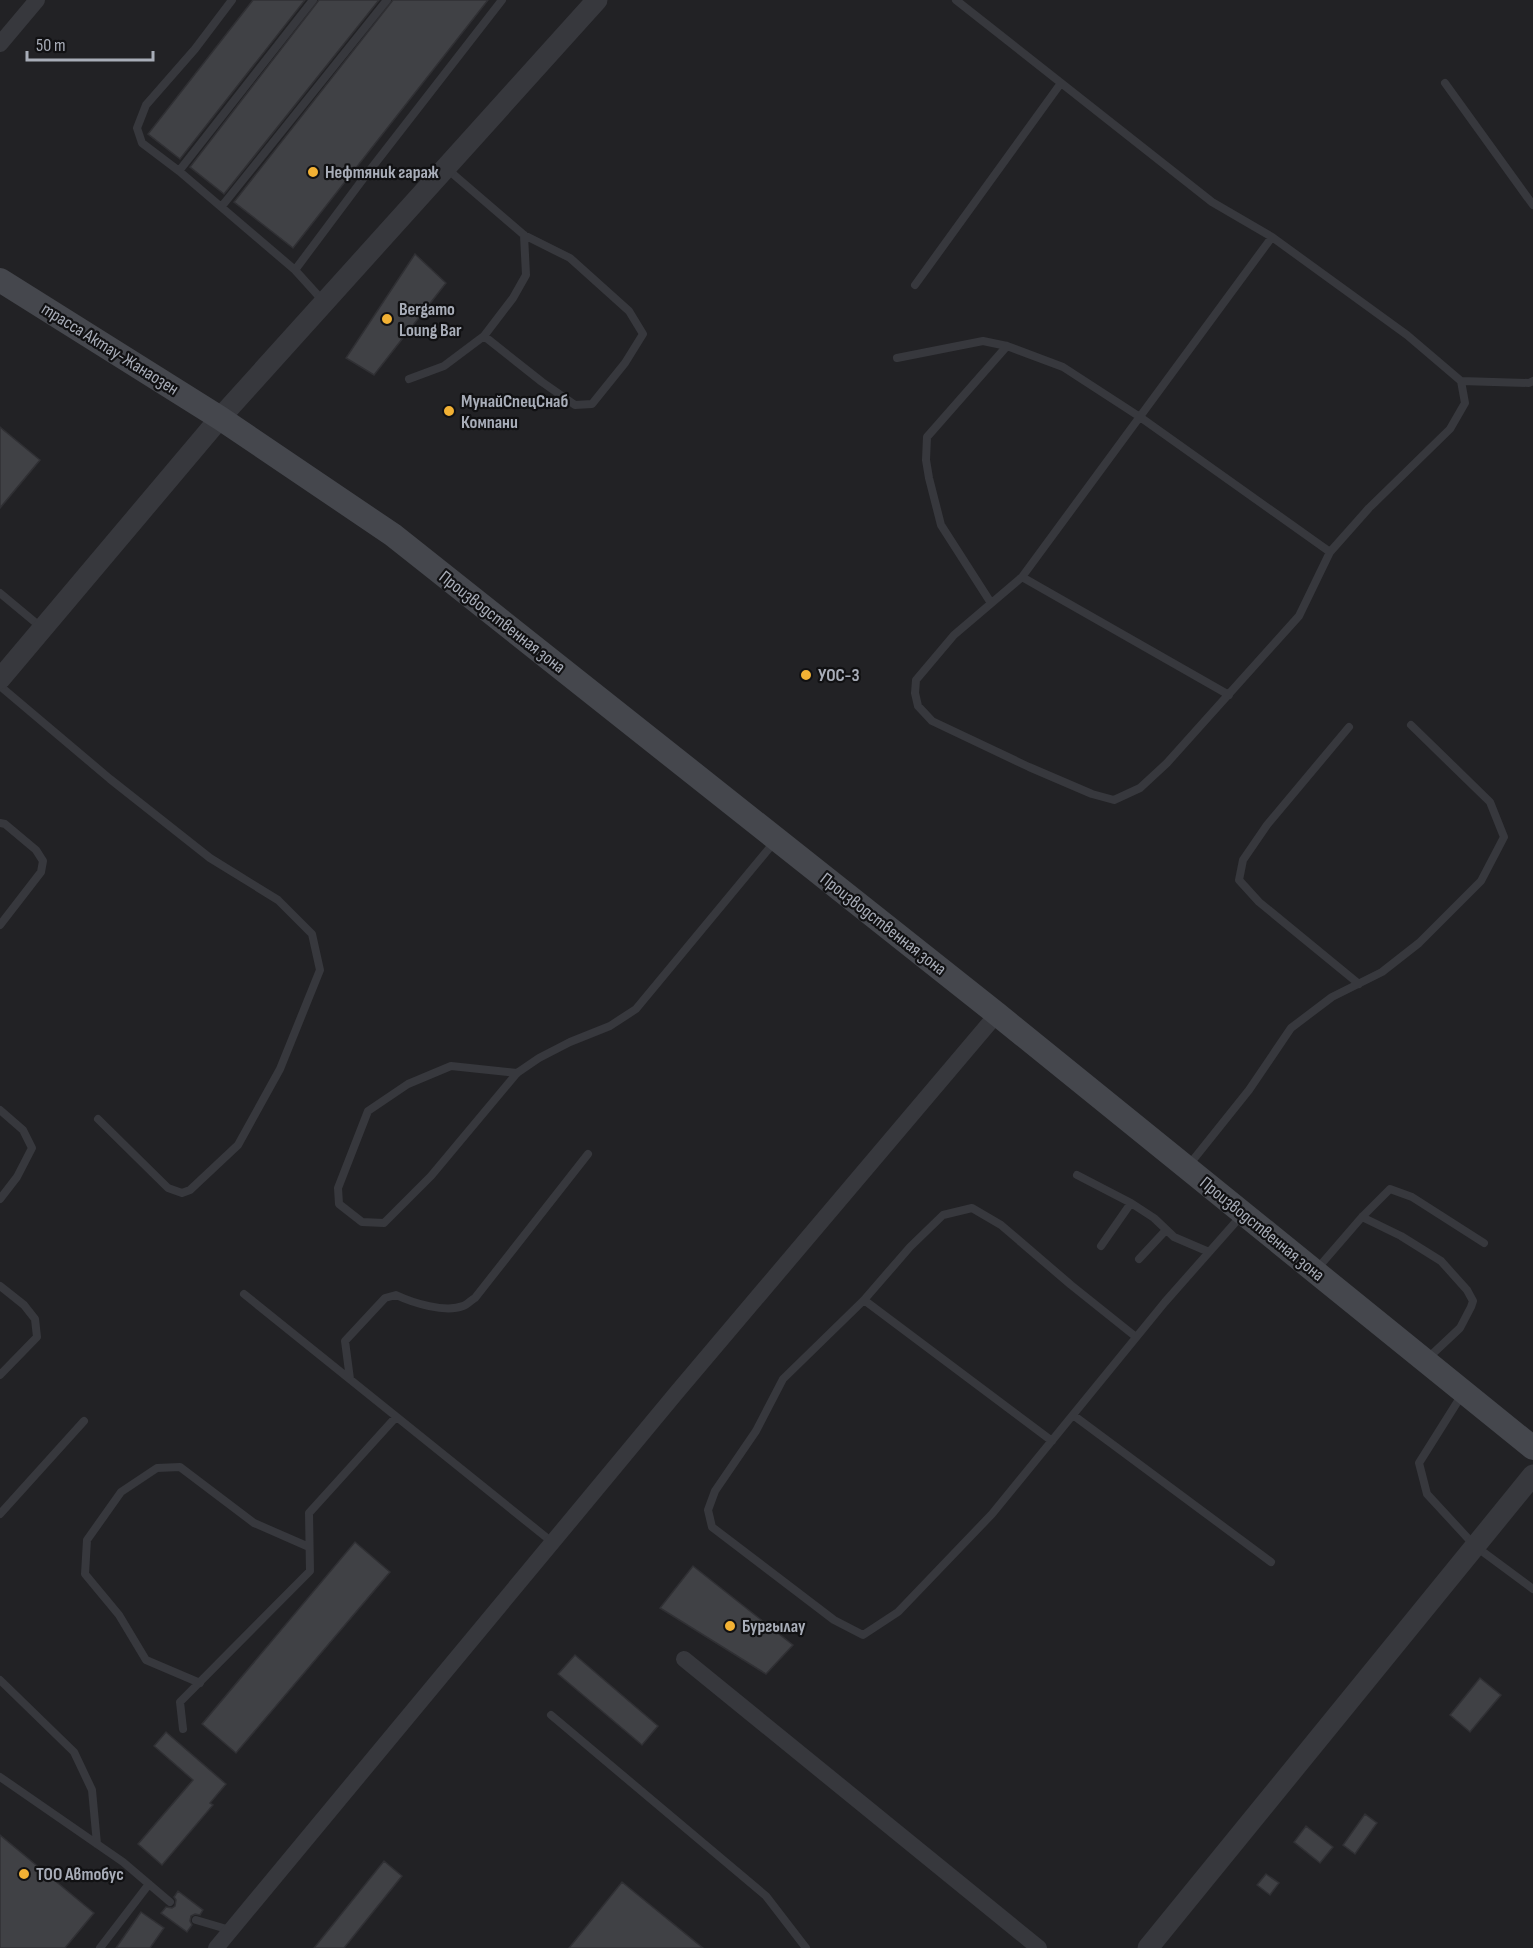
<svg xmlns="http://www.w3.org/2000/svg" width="1533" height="1948" font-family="'Sofia Sans Condensed',sans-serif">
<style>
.built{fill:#222225}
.building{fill:#404145;stroke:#303034;stroke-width:1.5}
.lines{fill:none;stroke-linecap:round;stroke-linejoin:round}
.service{stroke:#37383d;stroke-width:8}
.minor{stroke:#37383d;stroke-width:16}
.tertiary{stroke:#37383d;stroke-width:21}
.secondary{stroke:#45474d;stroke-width:24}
.poi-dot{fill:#f2b134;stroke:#111113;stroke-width:2}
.labels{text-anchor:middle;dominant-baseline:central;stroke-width:4.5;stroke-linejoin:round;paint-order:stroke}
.poi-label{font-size:18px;font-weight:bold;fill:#a8adb8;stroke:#111113;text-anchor:start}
.street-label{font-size:18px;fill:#a8adb8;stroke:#111113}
</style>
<rect width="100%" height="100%" fill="#161618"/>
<path class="built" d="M0,0H1533V1948H0Z"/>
<path class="building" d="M253,0H305L180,159L148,134Z
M319,0H379L224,194L190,167Z
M393,0H488L293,248L234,202Z
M415,254L446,283L374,375L346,358Z
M0,427L40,460L0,508Z
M355,1542L390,1572L236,1753L202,1724Z
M693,1566L793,1645L766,1674L660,1608Z
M575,1655L658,1726L642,1745L558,1674Z
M1480,1678L1501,1695L1470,1732L1450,1715Z
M166,1732L226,1784L210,1803L213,1805L162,1865L138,1844L193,1780L154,1746Z
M1365,1814L1377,1823L1355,1854L1343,1845Z
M1306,1826L1333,1847L1320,1863L1294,1842Z
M0,1835L94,1913L65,1948H0Z
M384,1861L402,1876L344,1948H314Z
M1266,1874L1279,1883L1270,1895L1257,1885Z
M622,1882L703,1948H569Z
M178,1891L203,1910L200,1915L195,1914L191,1916L190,1921L192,1925L187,1932L161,1913L166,1907L172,1908L175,1906L176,1900L174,1897Z
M141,1912L164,1928L150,1948H116Z"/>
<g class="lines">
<path class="service" d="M232,0L195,49L146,105L137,128L142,143L179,171L295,270L324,302
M956,0L1212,202L1272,237L1407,335L1461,381L1465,403L1450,429L1369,508L1330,552L1299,616L1167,763L1140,788L1114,800L1092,794L1029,767L932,721L918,706L915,693L916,680L954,635L1022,577L1272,237
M1445,83L1533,205
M446,168L524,235L570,258L629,311L643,334L625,363L592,404L575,405L542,382L484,336
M179,171L313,0
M222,206L387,0
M295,270L363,179L502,0
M915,285L1061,83
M897,358L983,341L1007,346L1063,367L1140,417L1330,552
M409,379L444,366L484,336L513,298L526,275L524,235
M1461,381L1529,383L1533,381
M1022,577L1229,695
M0,593L42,628
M991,603L941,525L929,478L926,460L927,437L1007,346
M0,686L110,779L210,858L278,900L312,934L320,970L280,1069L238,1145L190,1190L182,1193L168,1188L98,1119
M1349,727L1267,825L1243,860L1239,880L1259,902L1359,984
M0,823L5,824L36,850L43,861L41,872L0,925
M517,1073L451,1066L408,1084L368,1111L338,1188L339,1204L362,1222L384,1223L431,1176L517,1073L539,1058L570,1042L610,1026L636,1009L776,840
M0,1110L23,1130L32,1148L17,1177L0,1199
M1189,1165L1249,1090L1291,1028L1332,997L1382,972L1419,943L1481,881L1504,837L1490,802L1411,725
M1077,1175L1131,1203L1154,1218L1174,1237L1209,1252
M1362,1217L1401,1236L1441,1261L1467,1290L1473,1301L1471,1307L1460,1328L1426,1360
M1101,1246L1131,1203
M1139,1259L1166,1230
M1317,1269L1362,1217L1390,1189L1412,1197L1484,1243
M0,1286L24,1305L35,1319L37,1337L0,1375
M244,1294L552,1542
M864,1300L1052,1441
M1136,1337L1071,1285L1001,1225L972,1208L943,1215L910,1247L864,1300L783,1379L756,1431L715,1491L708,1510L712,1527L834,1620L863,1635L898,1612L992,1514L1165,1302L1241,1216
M350,1379L345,1341L385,1298L396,1295C413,1303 445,1313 463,1306C467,1305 471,1300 475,1298L588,1154
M1463,1393L1419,1463L1427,1494L1475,1546L1533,1589
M1073,1415L1271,1562
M0,1514L84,1421
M0,1680L74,1752L92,1790L97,1844
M200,1683L146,1660L119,1615L85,1574L87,1540L121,1492L157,1468L180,1467L254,1523L309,1547
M551,1715L766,1896L806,1948
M183,1729L180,1702L310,1571L309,1513L396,1417
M0,1777L123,1862L170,1902
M196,1920L230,1930
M100,1948L149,1884"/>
<path class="minor" d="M0,44L37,0
M684,1659L1039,1948
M216,1948L677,1392L997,1014"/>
<path class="tertiary" d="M0,679L220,418L597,0
M1148,1948L1533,1475"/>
<path class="secondary" d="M0,280L220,418L393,535L997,1014L1533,1448"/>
</g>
<g class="poi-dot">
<circle cx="313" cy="172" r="6"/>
<circle cx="387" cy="319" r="6"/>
<circle cx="449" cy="411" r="6"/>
<circle cx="806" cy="675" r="6"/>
<circle cx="730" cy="1626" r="6"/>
<circle cx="24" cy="1874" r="6"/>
</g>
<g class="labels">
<g class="poi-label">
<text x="325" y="172">Нефтяник гараж</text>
<text x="399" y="309">Bergamo<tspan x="399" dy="21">Loung Bar</tspan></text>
<text x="461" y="401">МунайСпецСнаб<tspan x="461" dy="21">Компани</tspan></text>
<text x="818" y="675">УОС-3</text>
<text x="742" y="1626">Бургылау</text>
<text x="36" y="1874">ТОО Автобус</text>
</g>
<g class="street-label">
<text transform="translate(110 349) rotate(32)">трасса Актау-Жанаозен</text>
<text transform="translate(502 622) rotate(38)">Производственная зона</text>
<text transform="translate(883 924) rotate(38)">Производственная зона</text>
<text transform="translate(1262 1229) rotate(39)">Производственная зона</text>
</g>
</g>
<path d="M27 51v9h126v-9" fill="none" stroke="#a8adb8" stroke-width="3"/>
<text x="36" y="51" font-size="18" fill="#a8adb8" stroke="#111113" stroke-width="4.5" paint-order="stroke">50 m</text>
</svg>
